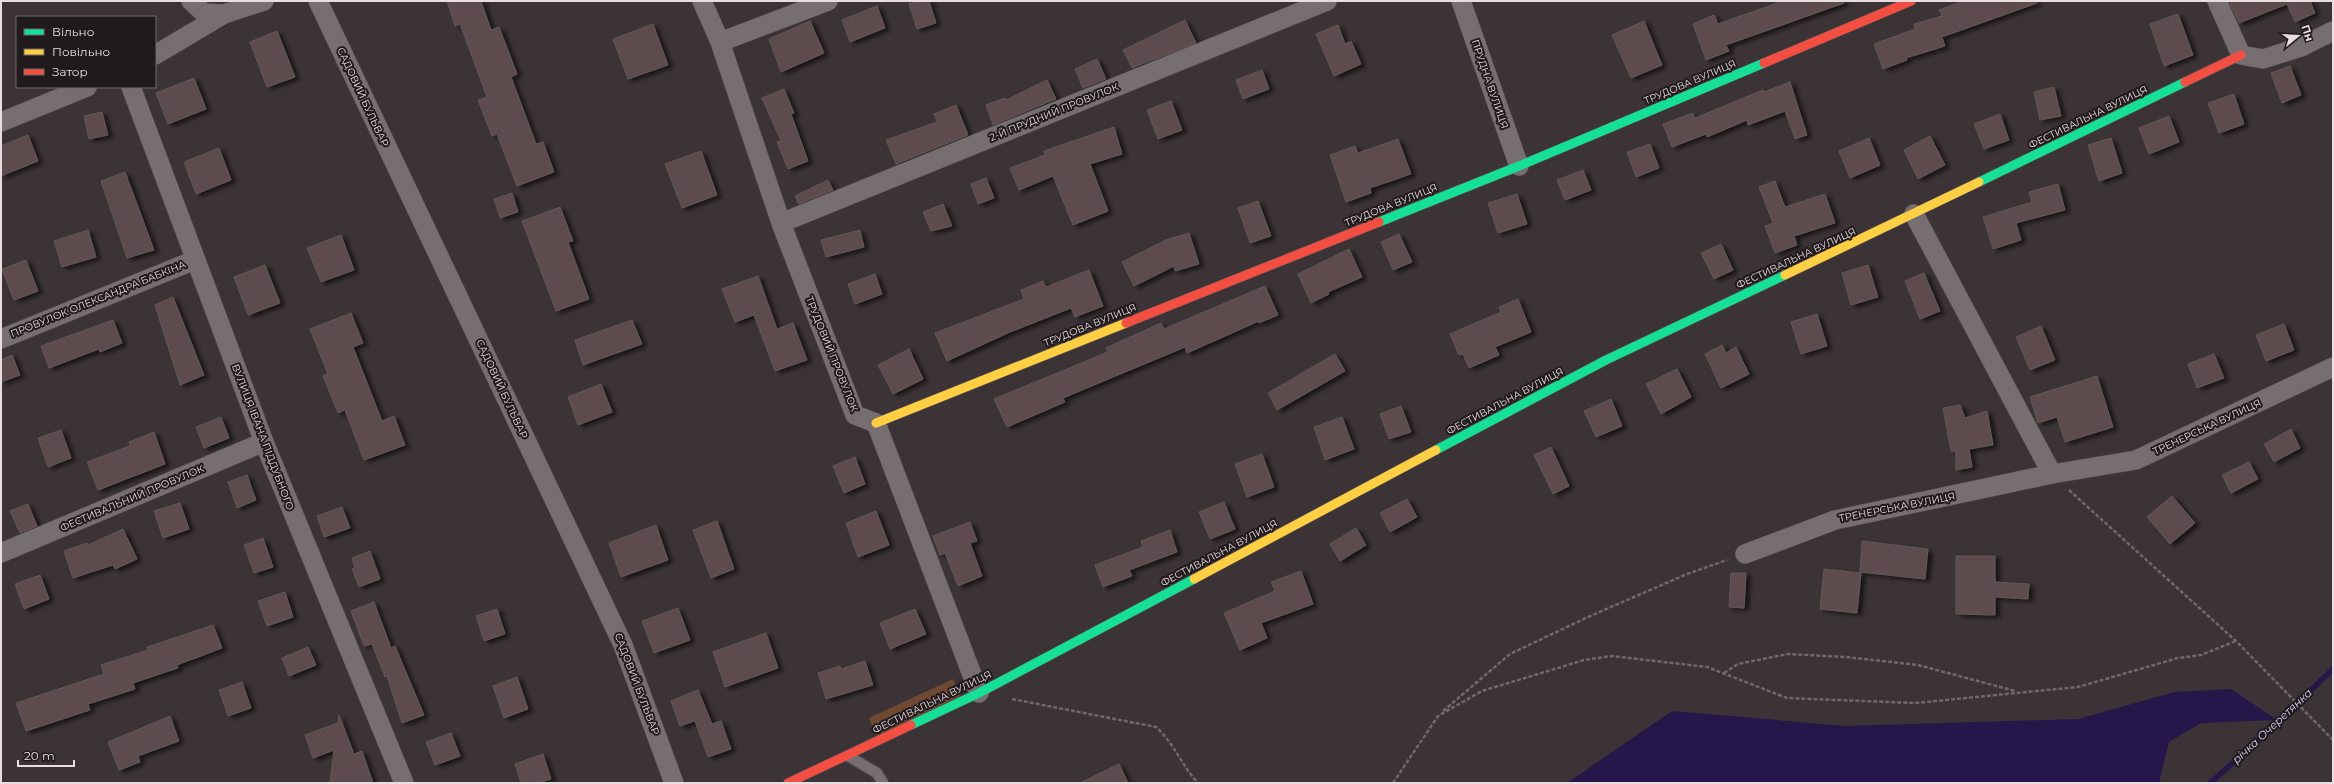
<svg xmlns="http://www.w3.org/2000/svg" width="2334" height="784" font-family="Montserrat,sans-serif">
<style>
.green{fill:#704932}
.water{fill:#251749}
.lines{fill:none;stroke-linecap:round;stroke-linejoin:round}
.stream{stroke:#251749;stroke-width:5.5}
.building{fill:#5d4c4e;stroke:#60585a;filter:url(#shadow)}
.lane-casing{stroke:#5a5255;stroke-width:12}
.street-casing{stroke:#5a5255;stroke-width:20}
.fast-casing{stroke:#5a5255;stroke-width:10}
.slow-casing{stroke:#5a5255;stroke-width:10}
.jam-casing{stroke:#5a5255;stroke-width:10}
.path{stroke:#6f696c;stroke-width:2.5;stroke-dasharray:4 2;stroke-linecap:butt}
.lane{stroke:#766e71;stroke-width:10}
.street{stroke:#766e71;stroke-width:19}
.fast{stroke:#16e098;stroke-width:9}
.slow{stroke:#ffcf43;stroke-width:9}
.jam{stroke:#f24e42;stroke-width:9}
.labels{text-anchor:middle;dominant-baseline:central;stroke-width:4;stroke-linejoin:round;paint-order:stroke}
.street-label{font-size:10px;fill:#e9dde2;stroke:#211a1d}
.water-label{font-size:11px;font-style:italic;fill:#d7d3f7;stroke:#211a1d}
</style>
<defs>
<filter id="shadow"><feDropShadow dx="4.5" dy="2.5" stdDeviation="2" flood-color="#0009"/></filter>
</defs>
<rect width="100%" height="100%" fill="#3c3337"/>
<path class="green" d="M953,679L961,697L877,736L869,718Z"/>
<path class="water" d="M2231,689L2277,720L2201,723L2169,742L2159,783H1567L1672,711L1846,726L2078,719L2175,692Z"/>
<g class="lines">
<path class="stream" d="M2210,783L2260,739L2333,669"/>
</g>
<path class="building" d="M447,1H481L491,30L499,27L517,74L511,77L536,144L543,142L554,172L517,186L497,134L492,136L478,100L487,97L460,24L455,26Z
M919,1H929L936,23L917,29L909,4Z
M1783,1H1843L1844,3L1726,45L1729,51L1706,60L1693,24L1714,15L1718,24Z
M1963,1H2036L2037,3L1942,37L1945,46L1906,58L1907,60L1883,69L1874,44L1915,29L1914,24L1942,16L1939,10Z
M2229,1H2310L2315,13L2295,22L2287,4L2239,23Z
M877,6L885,28L850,42L842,20Z
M2178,14L2193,55L2164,66L2150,24Z
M1185,20L1196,43L1132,68L1123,50Z
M810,21L824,53L781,72L769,39Z
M1644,21L1662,65L1631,78L1612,35Z
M653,24L668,65L628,79L613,39Z
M1338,25L1345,44L1351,41L1361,64L1334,76L1316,34Z
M277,31L295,77L267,87L250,42Z
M1097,59L1106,79L1083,88L1075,69Z
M2290,66L2301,95L2282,103L2271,73Z
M1262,70L1269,89L1243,99L1236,80Z
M194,78L206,109L168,124L156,93Z
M1047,80L1056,99L993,125L986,105L1005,98L1006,100Z
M1790,82L1807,135L1795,139L1785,111L1748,125L1747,120L1707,137L1706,134L1672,147L1663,124L1693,113L1695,118L1763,90L1764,92Z
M2054,87L2061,116L2040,120L2034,92Z
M784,89L794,113L791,114L808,161L788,169L777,142L781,141L762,98Z
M2234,94L2244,124L2219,133L2208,103Z
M1171,101L1182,130L1158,139L1147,110Z
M956,105L968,135L896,164L886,140L937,122L934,114Z
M102,112L108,135L89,139L84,116Z
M2000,114L2009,140L1984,149L1974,124Z
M2169,116L2179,142L2149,154L2139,128Z
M1114,127L1122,154L1090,164L1108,211L1073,225L1053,176L1019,190L1010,168L1045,155L1044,151Z
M28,135L38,161L1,176V146Z
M1930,136L1945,165L1918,179L1904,150Z
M1869,138L1880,165L1850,178L1839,151Z
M2111,138L2122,173L2099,181L2088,145Z
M1398,139L1411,174L1370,188L1371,193L1346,202L1330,155L1355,146L1358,153Z
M1650,144L1659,168L1636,177L1627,152Z
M219,148L231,180L196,194L184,162Z
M701,151L717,195L682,208L665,164Z
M1583,170L1591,190L1565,200L1557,180Z
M125,172L154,250L127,258L101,181Z
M986,178L994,198L978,204L971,184Z
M828,180L833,190L799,204L795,196Z
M1775,181L1785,207L1825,194L1835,223L1794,236L1797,245L1775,253L1765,226L1773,223L1759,187Z
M2058,184L2065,210L2016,223L2021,240L1993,249L1983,217L2032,202L2029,192Z
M512,193L518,212L500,218L494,199Z
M1517,194L1527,224L1498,233L1488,203Z
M1258,201L1271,236L1250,243L1238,208Z
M943,204L952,226L931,231L923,212Z
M560,207L573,241L568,242L589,299L556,311L522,221Z
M88,230L96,257L62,267L54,241Z
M860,230L864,247L826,257L821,240Z
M1189,233L1199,264L1175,271L1174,266L1134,286L1122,262L1166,240Z
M1399,234L1412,262L1393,270L1381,242Z
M341,235L354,270L321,282L307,248Z
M1721,244L1733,270L1714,279L1701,253Z
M1349,249L1362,277L1328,292L1329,294L1311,303L1298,274Z
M26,260L38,291L14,300L2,269Z
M265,265L280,303L248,315L234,277Z
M1868,265L1878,297L1851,305L1842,273Z
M1089,270L1103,306L1075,317L1071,308L1010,332L947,361L935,333L1024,299L1021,290L1043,281L1046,287Z
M1924,273L1940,311L1920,319L1905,281Z
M875,274L882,294L855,304L848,284Z
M758,276L777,329L793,323L807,360L775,371L754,315L735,322L722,289Z
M1265,286L1278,315L1259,323V321L1187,353L1185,347L1063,398L1065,402L1007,427L994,399L1108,352L1106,348L1161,323L1164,329Z
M173,297L204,375L180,385L155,305Z
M1518,299L1531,332L1495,347L1499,355L1469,368L1463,354L1459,355L1450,334L1501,312L1499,307Z
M351,313L363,343L353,347L382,421L394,416L405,445L364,460L345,410L338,413L323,376L328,374L310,329Z
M1817,314L1827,346L1801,354L1791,322Z
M113,320L122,343L100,352L99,349L49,368L41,346Z
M632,320L642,344L583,365L575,340Z
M2284,324L2294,350L2266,361L2256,335Z
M2041,326L2055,360L2030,370L2016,337Z
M1722,345L1726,353L1736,347L1749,374L1721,388L1705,354Z
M909,349L923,379L893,394L878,365Z
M1335,354L1345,371L1277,410L1268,393Z
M2214,354L2224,378L2197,388L2188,364Z
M12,355L20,375L1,382V360Z
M1677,369L1691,397L1661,414L1646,384Z
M2097,376L2113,427L2065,442L2057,417L2038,423L2030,397Z
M601,384L612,412L578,425L568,397Z
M1611,399L1622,426L1596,437L1584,411Z
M1960,405L1965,418L1987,411L1993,445L1969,449L1972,467L1956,470V452L1951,451L1943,408Z
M1401,406L1411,432L1389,439L1380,414Z
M221,417L229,438L204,448L196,427Z
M1342,417L1354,449L1325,460L1314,427Z
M2291,429L2300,448L2274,462L2264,444Z
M61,430L71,458L48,467L38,438Z
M154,432L165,464L98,490L87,462L130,446L129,442Z
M1551,447L1569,486L1553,494L1534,455Z
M1262,454L1274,487L1247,497L1235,464Z
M855,457L865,484L844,493L833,466Z
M2249,462L2258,479L2231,493L2222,475Z
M247,475L256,500L237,508L228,482Z
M2172,496L2195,523L2170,544L2147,517Z
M1407,499L1417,517L1390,532L1380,513Z
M1224,502L1235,529L1210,539L1199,512Z
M180,503L189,529L163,538L154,511Z
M28,504L37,526L20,533L10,511Z
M342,507L350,528L324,537L317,516Z
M876,511L889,545L858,557L846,523Z
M717,521L734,569L711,578L693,530Z
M970,522L977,541L970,543L982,576L958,586L945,553L940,555L933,536Z
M656,525L668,560L621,577L609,543Z
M1356,528L1366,545L1340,561L1330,544Z
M123,529L137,559L115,569L113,565L73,578L64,551L87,543L88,545Z
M1170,530L1177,552L1129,570L1132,576L1103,587L1095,565L1143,547L1141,541Z
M263,538L273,567L254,573L244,545Z
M1862,541L1928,549L1925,579L1860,572Z
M370,551L380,579L359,587L352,569L355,568L352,558Z
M1956,556H1995V582L2029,584L2028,599L1995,597V615L1956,614Z
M1824,569L1861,573L1857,613L1820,609Z
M1301,571L1313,604L1261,623L1267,638L1240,650L1224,613L1275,591L1271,582Z
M1731,573H1746L1744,608L1729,607Z
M40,575L49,599L24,609L15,584Z
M285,592L293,617L267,626L258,601Z
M374,602L391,648L395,646L424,715L402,723L387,676L385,677L372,644L364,646L351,611Z
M678,608L690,640L654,653L642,621Z
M497,609L505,634L484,641L476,616Z
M915,609L926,634L890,649L880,623Z
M213,625L222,648L177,665L178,668L133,683L135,689L88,704L90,710L26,731L16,703L104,674L101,665L148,650L147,647Z
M766,633L778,668L725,687L713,652Z
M308,647L316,665L289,676L282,658Z
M865,661L873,685L826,699L818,673L840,666L841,669Z
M517,677L528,709L504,718L493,686Z
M242,682L251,708L228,716L219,690Z
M698,690L712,724L721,721L731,749L708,757L695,721L680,726L671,701Z
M339,715L354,754L362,751L373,783H330L334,750L313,758L305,735L338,723Z
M170,716L179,741L138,756L140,762L119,770L108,742Z
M451,733L460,756L435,765L426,742Z
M543,754L551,779L538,783H521L515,764Z
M1119,764L1128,783H1080Z"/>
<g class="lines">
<g class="lane-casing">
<path id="lane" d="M848,756L877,773L883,783"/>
</g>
<g class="street-casing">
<path id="street" d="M191,1L204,13L224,14
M318,1L623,645L674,783
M702,1L720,42L781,223L855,415L876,423L979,693
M1461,1L1519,166
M2217,1L2241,55L2263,59L2301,47L2333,31
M720,42L828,1
M155,55L224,14L264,1
M131,87L264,442L404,783
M1,122L87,87
M1914,214L2052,474L2136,460L2333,367
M781,223L1327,1
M1,339L195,260
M1,553L264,442
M1745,554L1835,520L2052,474"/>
</g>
<g class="fast-casing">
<path id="fast" d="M1979,182L2185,82
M1379,222L1519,166L1764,63
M1436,450L1606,360L1785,275
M911,725L979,693L1194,579"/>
</g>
<g class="slow-casing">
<path id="slow" d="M1785,275L1979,182
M876,423L1126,323
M1194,579L1436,450"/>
</g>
<g class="jam-casing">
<path id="jam" d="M1764,63L1911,1
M2185,82L2241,55
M1126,323L1379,222
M788,783L911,725"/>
</g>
<path class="path" d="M2069,490L2236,641L2333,740
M1724,673L1738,664L1788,654L1846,657L1918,665L2015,691
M1012,699L1156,727C1174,743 1182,766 1198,783
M1443,711L1510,654L1588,617L1687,574L1727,560
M1393,783L1438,716L1482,691L1584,660L1612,656L1707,667L1787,698L1915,703L2078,687L2178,658L2201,655L2236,641"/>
<use href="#lane" class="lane"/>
<use href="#street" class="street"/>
<use href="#fast" class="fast"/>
<use href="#slow" class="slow"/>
<use href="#jam" class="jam"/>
</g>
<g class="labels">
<g class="street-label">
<text transform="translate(1690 82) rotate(-23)">ТРУДОВА ВУЛИЦЯ</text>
<text transform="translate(1490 84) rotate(71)">ПРУДНА ВУЛИЦЯ</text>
<text transform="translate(363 97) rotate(65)">САДОВИЙ БУЛЬВАР</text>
<text transform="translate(1054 112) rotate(-22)">2-Й ПРУДНИЙ ПРОВУЛОК</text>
<text transform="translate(2088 117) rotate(-26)">ФЕСТИВАЛЬНА ВУЛИЦЯ</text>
<text transform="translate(1391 205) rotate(-22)">ТРУДОВА ВУЛИЦЯ</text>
<text transform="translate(1796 258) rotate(-25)">ФЕСТИВАЛЬНА ВУЛИЦЯ</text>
<text transform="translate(98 299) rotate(-22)">ПРОВУЛОК ОЛЕКСАНДРА БАБКІНА</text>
<text transform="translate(1090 325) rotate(-22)">ТРУДОВА ВУЛИЦЯ</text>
<text transform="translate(832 354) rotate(68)">ТРУДОВИЙ ПРОВУЛОК</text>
<text transform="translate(502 389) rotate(65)">САДОВИЙ БУЛЬВАР</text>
<text transform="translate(1505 401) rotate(-28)">ФЕСТИВАЛЬНА ВУЛИЦЯ</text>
<text transform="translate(2207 427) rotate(-25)">ТРЕНЕРСЬКА ВУЛИЦЯ</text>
<text transform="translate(263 437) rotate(69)">ВУЛИЦЯ ІВАНА ПІДДУБНОГО</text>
<text transform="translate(132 498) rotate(-23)">ФЕСТИВАЛЬНИЙ ПРОВУЛОК</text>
<text transform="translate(1897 507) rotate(-11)">ТРЕНЕРСЬКА ВУЛИЦЯ</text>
<text transform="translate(1219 553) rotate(-28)">ФЕСТИВАЛЬНА ВУЛИЦЯ</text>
<text transform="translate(637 684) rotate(69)">САДОВИЙ БУЛЬВАР</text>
<text transform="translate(932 702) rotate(-26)">ФЕСТИВАЛЬНА ВУЛИЦЯ</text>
</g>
<g class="water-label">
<text transform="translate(2272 726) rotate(-43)">річка Очеретянка</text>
</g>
</g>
<rect width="2334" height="784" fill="none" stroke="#e9dde2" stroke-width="4"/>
<rect x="16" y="16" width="140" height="72" fill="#211a1d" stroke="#71686c"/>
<rect x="24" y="29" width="20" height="6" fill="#16e098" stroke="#71686c"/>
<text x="52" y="36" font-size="12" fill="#e9dde2">Вільно</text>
<rect x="24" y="49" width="20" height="6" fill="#ffcf43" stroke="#71686c"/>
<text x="52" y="56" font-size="12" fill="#e9dde2">Повільно</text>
<rect x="24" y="69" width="20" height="6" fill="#f24e42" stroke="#71686c"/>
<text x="52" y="76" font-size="12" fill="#e9dde2">Затор</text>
<g transform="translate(2298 36) rotate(72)" stroke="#211a1d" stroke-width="3" paint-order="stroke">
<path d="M0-3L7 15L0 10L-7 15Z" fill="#e9dde2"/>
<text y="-6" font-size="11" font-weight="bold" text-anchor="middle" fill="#e9dde2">Пн</text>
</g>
<path d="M18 760v6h56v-6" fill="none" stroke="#e9dde2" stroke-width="2"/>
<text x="24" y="760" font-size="12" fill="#e9dde2" stroke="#211a1d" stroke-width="3" paint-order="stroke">20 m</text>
</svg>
